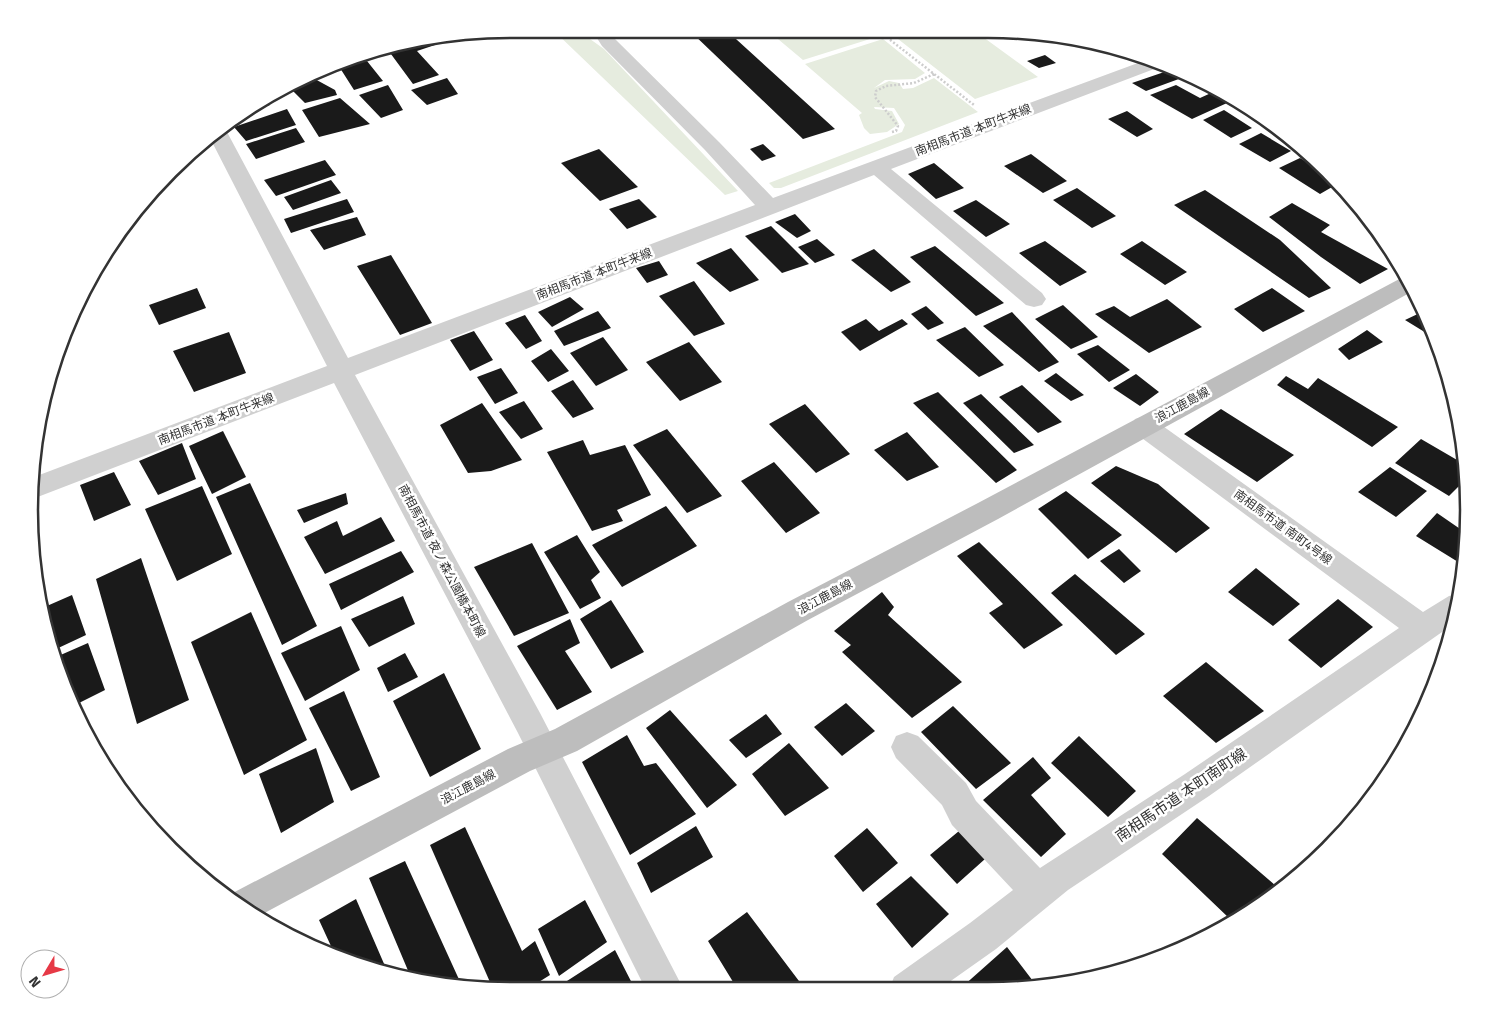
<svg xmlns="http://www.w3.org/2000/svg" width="1497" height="1019" font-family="'Fira Sans','Noto Sans JP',sans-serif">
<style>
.green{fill:#e6ecdf}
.building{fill:#1a1a1a}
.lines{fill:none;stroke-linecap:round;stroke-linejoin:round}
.path{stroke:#cdcdcd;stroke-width:2.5;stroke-dasharray:2 2;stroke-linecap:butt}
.street{fill:#d0d0d0;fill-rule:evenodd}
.secondary{fill:#bdbdbd;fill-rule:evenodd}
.labels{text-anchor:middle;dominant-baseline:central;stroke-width:5;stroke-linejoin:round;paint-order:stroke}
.street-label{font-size:12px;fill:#333;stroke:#fff}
.near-street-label{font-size:15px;fill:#333;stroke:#fff}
.rim{fill:none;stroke:#333;stroke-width:2.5}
</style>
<rect width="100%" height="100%" fill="#fff"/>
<path class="green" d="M552,29H576L604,49L738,191L725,195Z
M766,29H902L803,60Z
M932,29H972L1038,77L975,99L898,39Z
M883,39L925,73L915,79L885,80L874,88L889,81L899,83L903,89L913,88L934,78L978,112L781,188H774L769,183L902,132L905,125L894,108L874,107L875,109L892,111L899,124L887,132L870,134L864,128L859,115L862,113L805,64Z"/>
<path class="building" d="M698,29H725L835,129L803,139L690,31Z
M1066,36L1081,38L1085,39L1075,43Z
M432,41L435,45L417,51L439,75L413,84L388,50L409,43L411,46Z
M1045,55L1056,63L1039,68L1027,61Z
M367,61L383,81L354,90L340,68Z
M1173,69L1187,76L1146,91L1132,83Z
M313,78L335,90L337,95L305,103L290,88Z
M447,78L458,94L427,105L411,90Z
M388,85L403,110L381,118L359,95Z
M1176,85L1200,98L1211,93L1227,103L1192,119L1150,95Z
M269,98L270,105L238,114L243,110Z
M340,98L370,124L319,137L302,110Z
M287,109L296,125L246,141L234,127Z
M1224,110L1252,128L1231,138L1203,120Z
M1127,111L1153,129L1137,137L1108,119Z
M296,128L305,142L256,159L246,144Z
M1261,133L1291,151L1270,162L1239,144Z
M763,144L776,156L762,161L750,149Z
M599,149L638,187L600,201L561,163Z
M1031,154L1067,181L1043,193L1004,166Z
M1300,158L1335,179L1339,183L1320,194L1279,168Z
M325,160L336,175L276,196L264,180Z
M934,163L964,188L936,199L908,174Z
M331,180L341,193L293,210L284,197Z
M1077,188L1116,216L1092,228L1053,200Z
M1205,190L1280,240L1331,288L1309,298L1174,205Z
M347,199L354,212L291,233L284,219Z
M639,199L657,217L627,229L609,209Z
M976,200L1010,224L986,237L953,211Z
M1292,203L1330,225L1321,232L1388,269L1360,284L1321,257L1269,217Z
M795,214L811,231L797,238L775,222Z
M357,217L366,235L324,250L310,230Z
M771,226L809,264L782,273L745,236Z
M817,239L835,255L815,263L798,247Z
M1045,241L1087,272L1060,286L1019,253Z
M1142,241L1187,272L1165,285L1120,254Z
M935,246L1004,303L976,316L910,257Z
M731,248L759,280L730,292L696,263Z
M874,249L911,282L891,292L851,260Z
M391,255L432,323L400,335L357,266Z
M659,261L668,275L647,283L636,268Z
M694,281L725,324L694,336L659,296Z
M197,288L206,308L159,325L149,305Z
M1272,288L1305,311L1263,332L1234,309Z
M570,297L584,309L552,327L538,312Z
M1167,299L1202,327L1149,353L1095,314L1114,306L1130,317Z
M1063,305L1098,337L1071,349L1035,319Z
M926,306L944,323L928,330L911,314Z
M598,311L611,328L564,346L554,331Z
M1424,311L1432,326L1436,339L1405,320Z
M1012,312L1059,362L1039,372L983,326Z
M525,315L542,341L526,349L505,323Z
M866,319L879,331L902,319L908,324L860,351L841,332Z
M965,327L1004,365L979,377L936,340Z
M1367,330L1383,342L1349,360L1338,349Z
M474,331L493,360L470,371L450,340Z
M229,332L246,373L194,392L173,351Z
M603,337L628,370L596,386L570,353Z
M689,342L722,382L680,401L646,362Z
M1098,345L1130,370L1109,382L1077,354Z
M551,349L569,371L548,382L531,361Z
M501,368L518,393L495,404L477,377Z
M1056,373L1084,395L1071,401L1044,381Z
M1136,374L1159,392L1140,406L1113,388Z
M1286,376L1308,389L1318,378L1398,427L1372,447L1277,385Z
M573,380L594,409L573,418L551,391Z
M1022,385L1062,422L1038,433L999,397Z
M938,392L1017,470L996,483L913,403Z
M981,394L1034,445L1014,453L963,403Z
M524,401L543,429L521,439L499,412Z
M482,403L522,460L491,471L468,473L440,425Z
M805,404L850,454L816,473L769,424Z
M1221,409L1294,455L1257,482L1184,434Z
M40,422L44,436L35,440Z
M667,429L722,496L687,513L633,445Z
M223,431L246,477L212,494L189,446Z
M907,432L939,467L907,481L874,450Z
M1421,439L1464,464L1465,480L1449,496L1395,463Z
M583,440L590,455L625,445L651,495L617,510L623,521L592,531L547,452Z
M182,443L196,479L158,495L139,461Z
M774,462L820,513L786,533L741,481Z
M1116,466L1158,484L1210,528L1176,553L1091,483Z
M1390,467L1427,491L1396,517L1358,492Z
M114,472L131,505L94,521L80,485Z
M250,483L317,626L282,645L216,497Z
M202,486L232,554L177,581L145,509Z
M1066,491L1122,535L1088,559L1038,509Z
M346,493L348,504L304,523L297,510Z
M666,506L697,546L622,587L592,545Z
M1437,513L1466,533L1463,565L1416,536Z
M381,517L395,541L325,574L304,537L337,521L343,536Z
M577,535L600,572L591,580L601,598L580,609L544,552Z
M979,542L1063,625L1024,649L989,613L1003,604L957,556Z
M532,543L569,613L514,636L474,567Z
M1119,549L1141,571L1124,583L1100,561Z
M401,551L414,572L341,610L329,584Z
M141,558L189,700L137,724L96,579Z
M1256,568L1300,604L1273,626L1228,592Z
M1075,574L1145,634L1116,655L1051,593Z
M882,592L894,607L888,615L962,682L912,718L842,652L851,645L834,631Z
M72,595L86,635L54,650L40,609Z
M403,596L415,624L369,647L351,619Z
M1338,599L1373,627L1321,668L1288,640Z
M611,600L644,652L611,669L580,619Z
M251,612L307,740L244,775L191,642Z
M570,619L580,643L565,651L592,692L557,710L517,646Z
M341,626L360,670L305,701L281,653Z
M88,643L105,690L73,706L56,657Z
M405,653L418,677L388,692L377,668Z
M1206,662L1264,711L1216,743L1163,696Z
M444,673L481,749L430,777L393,701Z
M344,691L380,777L351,791L309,708Z
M846,703L875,731L842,756L814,727Z
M953,706L1011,763L976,789L921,732Z
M670,710L737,785L707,808L646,728Z
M766,714L782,734L746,758L729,740Z
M627,735L644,766L656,763L696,814L630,855L582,762Z
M1079,736L1136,791L1108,817L1051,763Z
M789,743L829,788L785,816L752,774Z
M316,748L334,802L281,833L259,774Z
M1033,757L1051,778L1031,795L1066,834L1041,857L983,800Z
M1197,818L1276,886L1230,919L1162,854Z
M696,826L713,857L651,893L637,863Z
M465,827L522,951L535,941L550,975L526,990L493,989L430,845Z
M867,828L898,863L863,892L834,856Z
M959,831L985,859L957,884L930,855Z
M405,861L462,986L412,980L369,878Z
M911,876L949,914L912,948L876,904Z
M356,899L388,973L336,957L319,920Z
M585,900L607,942L559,976L538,929Z
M747,912L805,989L804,990H738L708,941Z
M1007,947L1036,985L987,990H965L962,987Z
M615,950L635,989L633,990H553Z"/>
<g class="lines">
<path class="path" d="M918,29L889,39L974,105
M892,132L896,131L898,126L875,97L876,91L886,86L914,83L934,74"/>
<path class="street" d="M600,29H618L613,35L615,39L719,142L773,198L1146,60L1162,66L891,169L1042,293L1046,299L1042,305L1034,307L1026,305L874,175L355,375L540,713L684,990H646L518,733L334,383L35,498L34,477L327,366L210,138L222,127L227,132L348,358L755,205L705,150L602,46L595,35Z
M1144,416L1153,419L1423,612L1449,596L1460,593L1452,625L1209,796L1068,890L996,949L938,990H889L894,977L970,923L1013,890L952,825L942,805L896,758L891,747L896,736L907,732L918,736L966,783L976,801L1040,868L1185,774L1399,628L1135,433L1131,426L1135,419Z"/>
<path class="secondary" d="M1405,276L1413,291L998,519L808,620L577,751L530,771L257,917L242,909L227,896L508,749L555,729L788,602L978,503Z"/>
</g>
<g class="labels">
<g class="street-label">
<text transform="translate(973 130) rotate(-21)">南相馬市道 本町牛来線</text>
<text transform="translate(594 274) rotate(-21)">南相馬市道 本町牛来線</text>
<text transform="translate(1182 405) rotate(-29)">浪江鹿島線</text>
<text transform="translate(216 419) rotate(-21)">南相馬市道 本町牛来線</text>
<text transform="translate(1283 527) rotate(36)">南相馬市道 南町4号線</text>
<text transform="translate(442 561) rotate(62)">南相馬市道 夜ノ森公園橋本町線</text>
<text transform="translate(825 597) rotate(-28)">浪江鹿島線</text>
<text transform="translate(468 787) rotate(-28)">浪江鹿島線</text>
</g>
<g class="near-street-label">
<text transform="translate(1181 795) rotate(-34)">南相馬市道 本町南町線</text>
</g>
</g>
<path d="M0 0H1497V1019H0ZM510 38H988A472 472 0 0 1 1460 510V510A472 472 0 0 1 988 982H510A472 472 0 0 1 38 510V510A472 472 0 0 1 510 38Z" fill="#fff" fill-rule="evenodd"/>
<path class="rim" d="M510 38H988A472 472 0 0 1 1460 510V510A472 472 0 0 1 988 982H510A472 472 0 0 1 38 510V510A472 472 0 0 1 510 38Z"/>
<g transform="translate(45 974) rotate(232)"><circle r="24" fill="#ffffff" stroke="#adadad"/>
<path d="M0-4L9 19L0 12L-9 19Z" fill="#e63946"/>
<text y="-8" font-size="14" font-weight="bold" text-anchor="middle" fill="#333333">N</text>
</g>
</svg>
